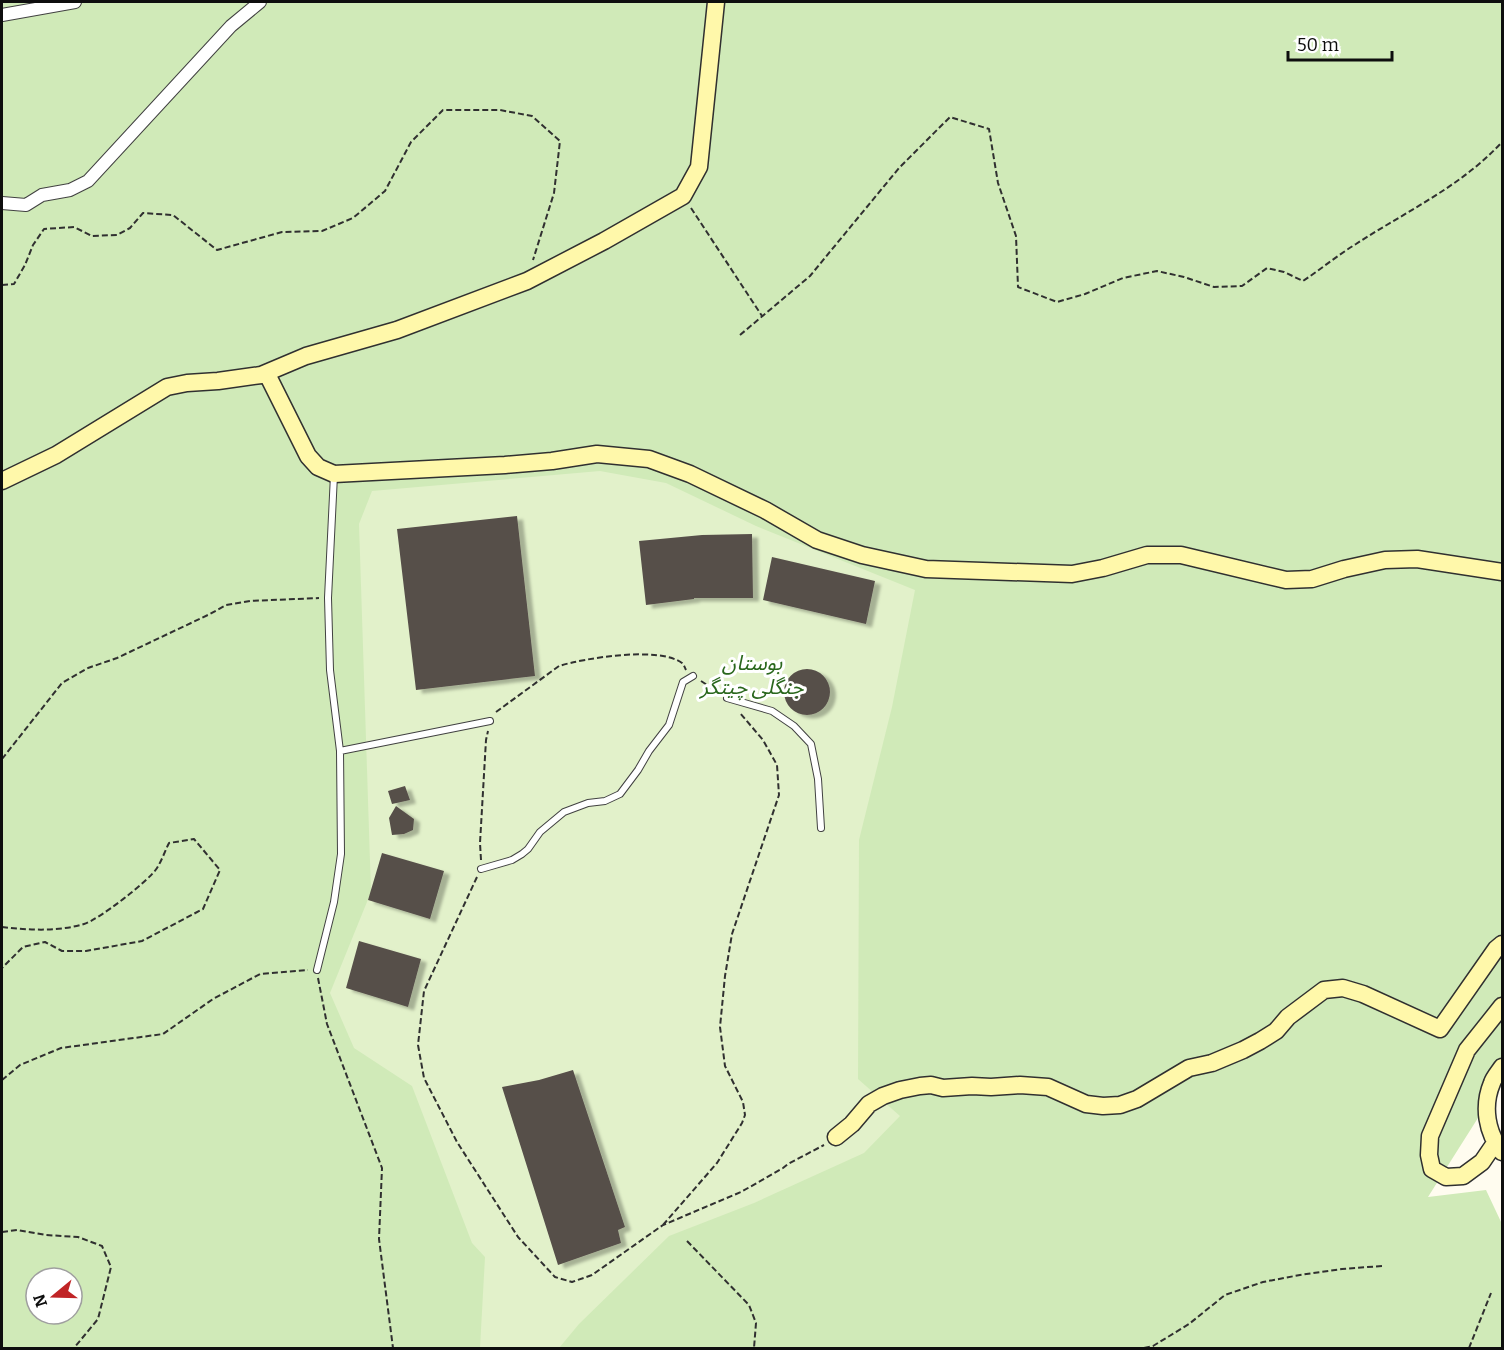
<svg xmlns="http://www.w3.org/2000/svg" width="1504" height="1350" font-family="Bitter,'Noto Sans Arabic',serif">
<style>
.green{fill:#d0eab8;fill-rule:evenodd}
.pitch{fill:#e2f1ca}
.building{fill:#574f4a;filter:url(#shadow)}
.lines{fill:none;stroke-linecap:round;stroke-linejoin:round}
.lane-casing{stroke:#414141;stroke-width:8}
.street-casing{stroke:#414141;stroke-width:14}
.secondary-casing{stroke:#303030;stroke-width:19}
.path{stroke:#303030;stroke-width:2;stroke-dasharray:6 3;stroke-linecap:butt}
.lane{stroke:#fff;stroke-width:6}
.street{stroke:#fff;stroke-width:12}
.secondary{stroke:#fff8aa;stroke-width:16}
.labels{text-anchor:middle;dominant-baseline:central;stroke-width:6;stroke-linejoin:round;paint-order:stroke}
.park-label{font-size:21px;font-style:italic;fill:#2a671d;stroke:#fff}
</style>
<defs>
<filter id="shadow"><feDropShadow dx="6" dy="3.5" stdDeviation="1.5" flood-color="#0004"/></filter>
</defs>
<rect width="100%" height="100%" fill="#fffcef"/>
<path class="green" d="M2,2H1502V1080L1428,1197L1486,1190L1502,1224V1348H2ZM36,1278H72V1314H36Z"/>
<path class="pitch" d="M600,471L666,483L756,526L915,590L892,707L859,840L858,1079L900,1116L864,1153L754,1203L669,1236L579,1324L559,1348H480L485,1257L472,1243L412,1086L354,1048L330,993L371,892L359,524L372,491Z"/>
<path class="building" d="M517,516L535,676L416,690L397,529Z
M752,534L753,598H694V599L646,605L639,541L702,535Z
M772,557L875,581L866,624L763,600Z
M784 692a23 23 0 1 1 46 0a23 23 0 1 1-46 0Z
M405,786L410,800L392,804L388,791Z
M396,806L414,819L413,830L404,834L392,835L389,818Z
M382,853L444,871L430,919L368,900Z
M359,941L421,959L408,1007L346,988Z
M573,1070L625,1227L618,1230L621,1243L558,1265L502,1087L539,1080Z"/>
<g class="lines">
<g class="lane-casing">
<path id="lane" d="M727,698L772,711L794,726L811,744L818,779L821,828
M340,751L490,721
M481,869L512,860L522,854L528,849L540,832L564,812L588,803L605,801L620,794L638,770L649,751L669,725L683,682L693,676
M317,970L334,902L341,854L340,751L330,670L328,598L334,475"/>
</g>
<g class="street-casing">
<path id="street" d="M2,15L75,2
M2,203L26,205L42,195L70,190L88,181L231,26L260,2"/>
</g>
<g class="secondary-casing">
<path id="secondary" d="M267,374L308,456L318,467L334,474L505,465L552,461L597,454L649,459L690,474L765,510L817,540L862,555L926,569L1072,574L1103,568L1147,555H1181L1286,580L1312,579L1344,569L1385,560L1417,559L1502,572
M2,481L56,455L167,387L187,383L218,381L261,375L306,356L397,330L527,281L604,241L683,196L699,167L716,2
M1502,1067C1499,1072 1494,1077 1492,1083C1482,1107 1487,1133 1502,1152
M836,1137L852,1124L869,1104L883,1096L900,1090L920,1086L931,1085L943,1088L972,1086L991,1087L1020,1085L1048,1087L1086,1104L1103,1106L1120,1105L1137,1099L1189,1068L1212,1063L1243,1050L1260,1041L1276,1031L1288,1017L1324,990L1343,988L1363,994L1440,1029L1496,949L1502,944
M1495,1143L1482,1162L1463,1176L1446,1177L1432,1169L1429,1155L1430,1136L1467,1050L1502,1006"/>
</g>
<path class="path" d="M691,208L762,316
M2,285L14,284L25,265L33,245L44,229L74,227L92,236L117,235L130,228L143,213L173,215L217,250L282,232L322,231L353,218L385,191L411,142L443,110H500L532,116L560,141L554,193L533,260
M740,335L810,276L899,168L950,117L989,129L998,183L1016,236L1018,287L1057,302L1085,294L1123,278L1157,271L1184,277L1214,287L1242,286L1267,268L1284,272L1303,281C1321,269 1338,255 1356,244C1405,212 1462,186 1502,142
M701,681L718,692
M496,712L559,666C585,658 659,646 682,663C684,665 685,668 686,670
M2,759L62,683L88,668L117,658L210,614L226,605L250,601L319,598
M481,860L480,843L486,740L488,731
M477,877L424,991L418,1045L424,1078L457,1142L518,1237L555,1277L572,1282L592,1275L663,1225L741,1192L783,1168L788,1164L824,1145
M2,927C29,930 57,932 84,924C98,920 149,881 157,868C162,860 165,851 169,843L194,839L220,870L203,909L142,941L86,951H62L45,942L23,947L2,968
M318,978L327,1024L382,1168L379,1239L393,1348
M2,1080L20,1065L61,1048L163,1034L213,999L260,974L308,970
M663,1225L717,1163L742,1123L745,1115L743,1102L725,1066L720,1027L725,976L732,934L779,795L777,765L763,740L740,713
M2,1232L17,1230L46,1235L78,1237L102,1246L111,1267L98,1319L74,1348
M687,1241L749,1305L756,1323L754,1348
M1144,1348L1153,1346L1189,1324L1225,1295L1263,1282L1300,1275L1342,1269L1382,1266
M1469,1348L1491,1293"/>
<use href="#lane" class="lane"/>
<use href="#street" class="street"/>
<use href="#secondary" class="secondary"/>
</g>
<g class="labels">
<g class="park-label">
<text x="752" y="663">بوستان<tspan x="752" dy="24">جنگلی چیتگر</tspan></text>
</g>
</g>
<rect width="1504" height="1350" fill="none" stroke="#0e0e0e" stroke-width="6"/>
<g transform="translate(54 1296) rotate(251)"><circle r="28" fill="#ffffff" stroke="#9f9f9f" stroke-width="1.5"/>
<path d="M0-4.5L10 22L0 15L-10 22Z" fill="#c02426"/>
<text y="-9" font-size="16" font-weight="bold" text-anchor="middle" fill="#0e0e0e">N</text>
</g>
<path d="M1288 51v9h104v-9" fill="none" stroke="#0e0e0e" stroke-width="3"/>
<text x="1297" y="51" font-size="18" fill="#0e0e0e" stroke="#ffffff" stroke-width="4.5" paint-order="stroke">50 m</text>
</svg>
